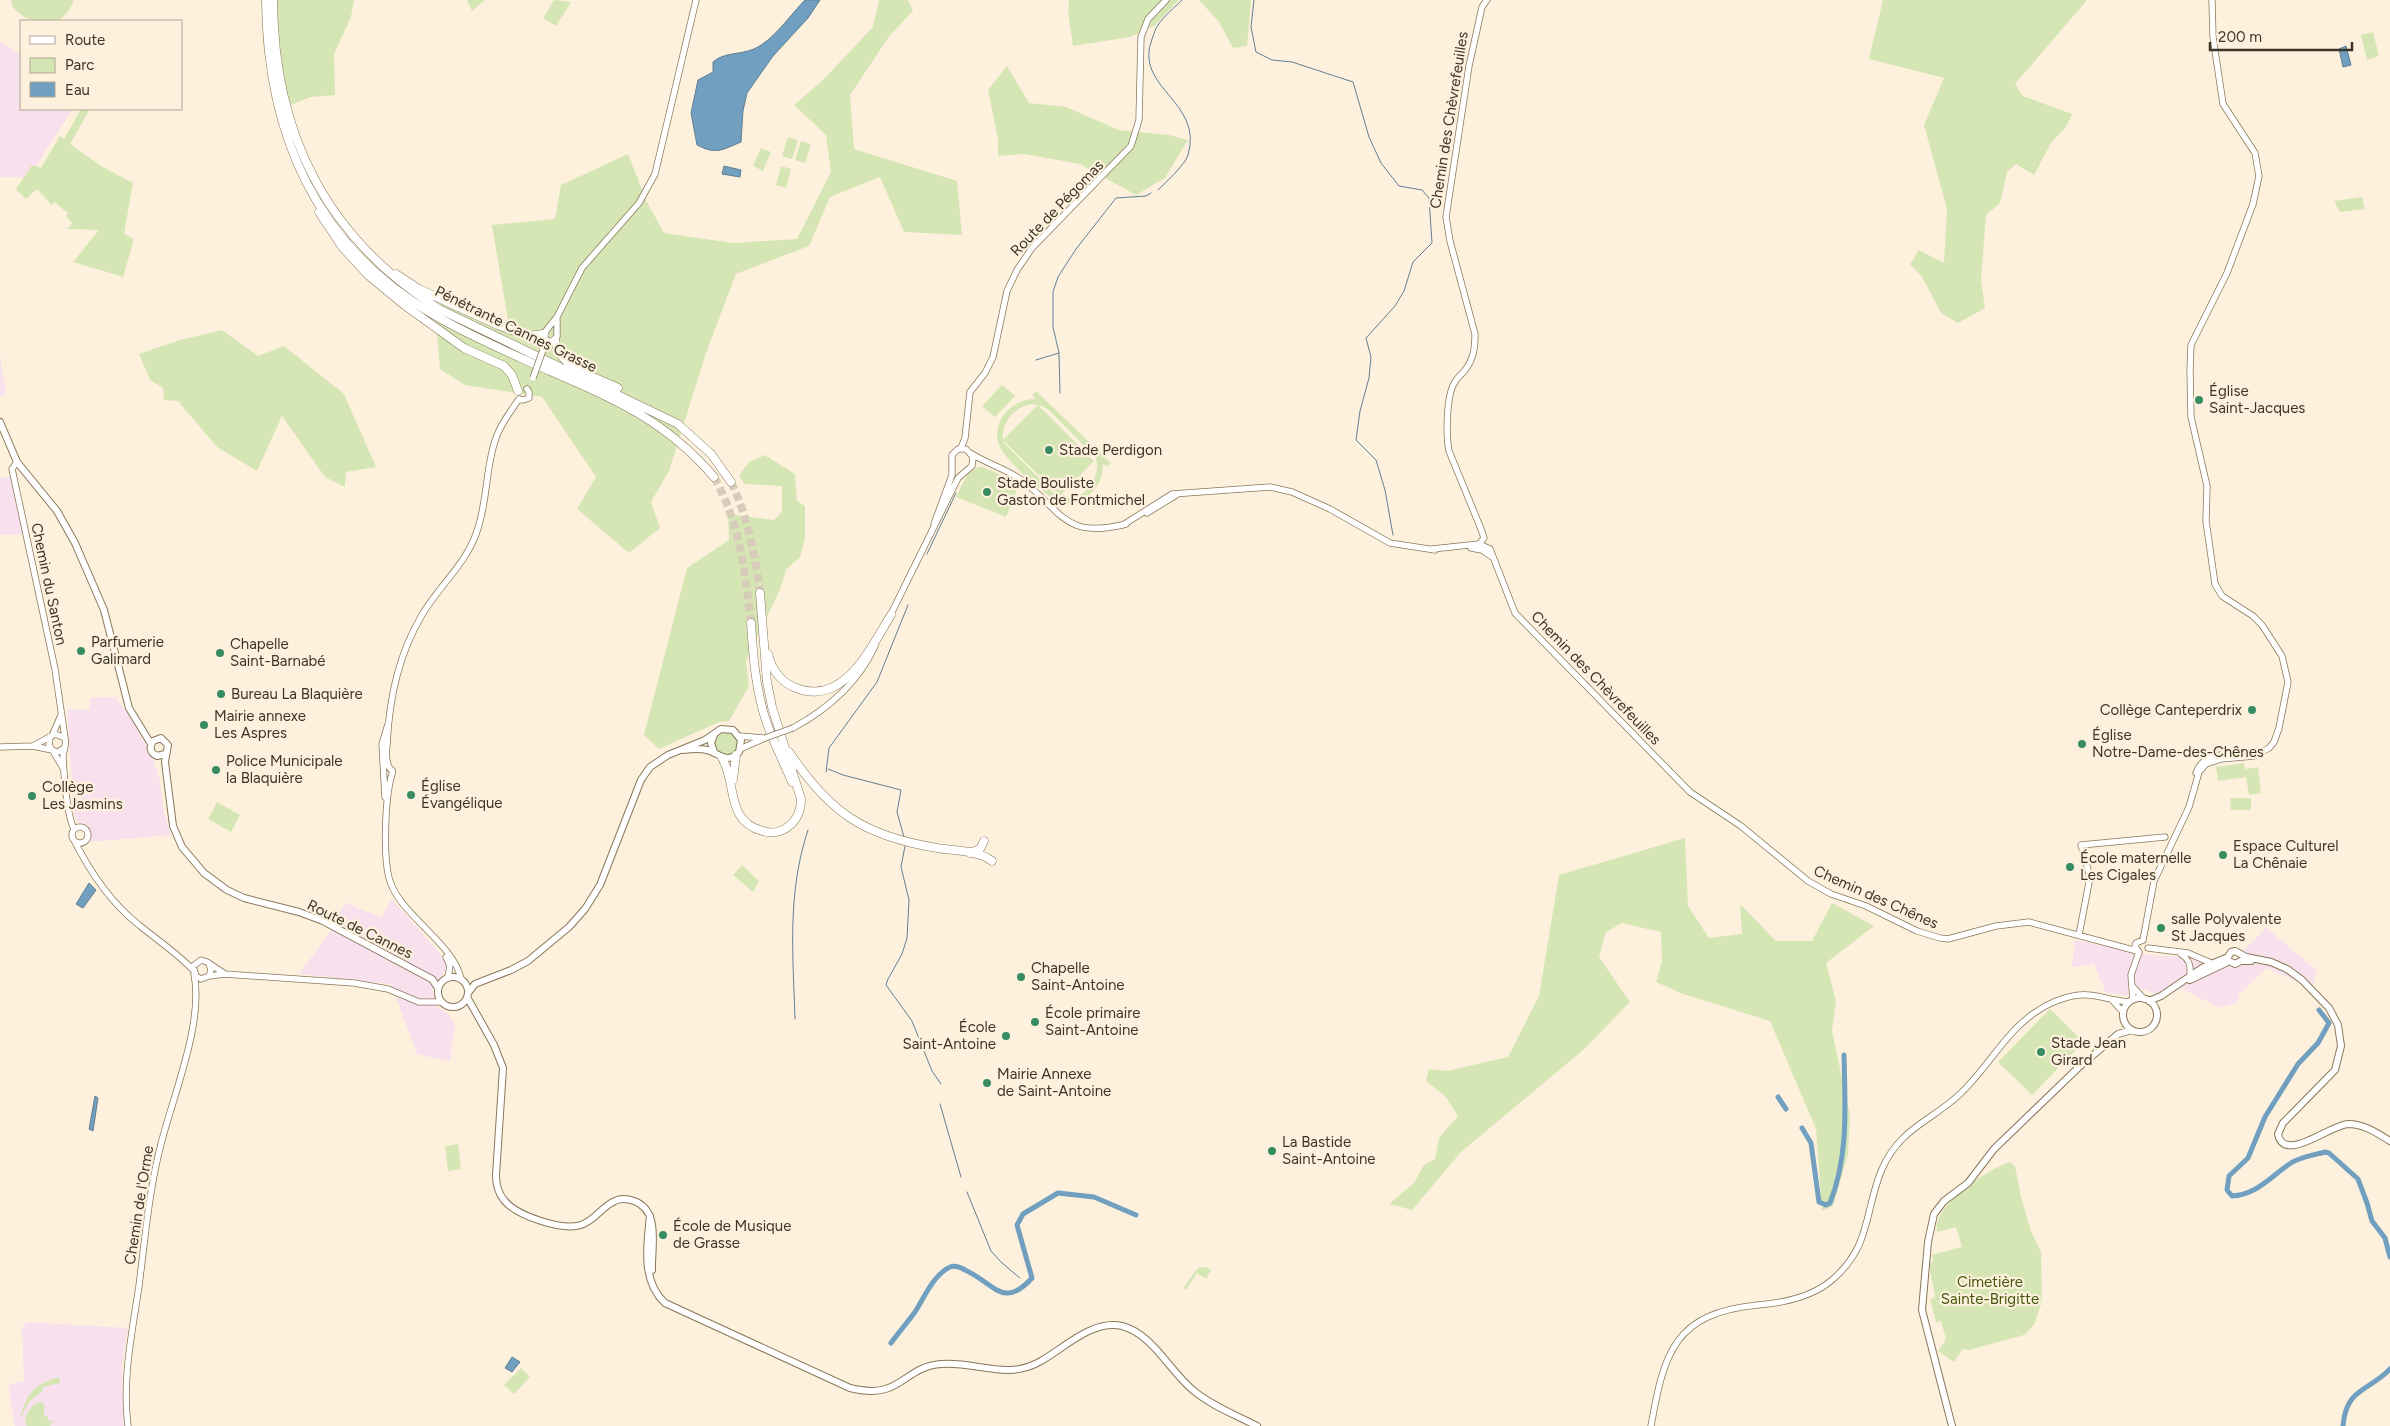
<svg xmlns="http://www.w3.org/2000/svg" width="2390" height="1426" font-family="Figtree,sans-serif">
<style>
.commercial{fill:#f8e1ed}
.green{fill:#d5e6b4;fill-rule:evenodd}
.water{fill:#709fbf;stroke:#617f92}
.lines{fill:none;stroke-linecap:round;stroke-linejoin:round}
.stream{stroke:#617f92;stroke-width:1}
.canal{stroke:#709fbf;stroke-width:5}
.highway-tunnel{stroke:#d7cbb9;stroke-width:8;stroke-dasharray:8 4;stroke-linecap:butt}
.secondary-casing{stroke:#897759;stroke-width:7}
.primary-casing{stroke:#897759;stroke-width:8}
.highway-casing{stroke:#897759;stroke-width:9}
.secondary{stroke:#fff;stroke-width:5.5}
.primary{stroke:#fff;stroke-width:6}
.highway{stroke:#fff;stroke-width:8}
.secondary-bridge-casing{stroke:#897759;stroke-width:7;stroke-linecap:butt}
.secondary-bridge{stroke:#fff;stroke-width:5.5}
.poi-dot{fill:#378d61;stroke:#fdf1dd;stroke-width:2}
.labels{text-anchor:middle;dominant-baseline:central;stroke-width:4.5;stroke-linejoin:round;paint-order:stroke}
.street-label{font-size:15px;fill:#3d3528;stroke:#fdf1dd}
.poi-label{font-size:15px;fill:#3d3528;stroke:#fdf1dd;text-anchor:start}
.park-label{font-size:15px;fill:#44580c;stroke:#fdf1dd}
</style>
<rect width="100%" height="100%" fill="#fdf1dd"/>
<path class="commercial" d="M0,41L21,55V109H73L29,177H0Z
M0,355L6,394L0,396Z
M11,476L24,535H0V478Z
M116,697L138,729L153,759L160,781L164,813L171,835L89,842L85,824L77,822L74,814L67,709L89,710L91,698Z
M392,899L438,951L448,967L432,990L438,1008L448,1013L455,1024L450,1062L417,1054L391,984L299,974L329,933L345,903L381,917Z
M2266,927L2317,971L2313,988L2266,968L2239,994L2238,1002L2219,1008L2183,989L2156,994L2142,989L2126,996L2106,993L2094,964L2072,967L2075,940L2148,955L2234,960Z
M27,1322L128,1328L122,1366L124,1426H15L8,1385L24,1381L22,1328Z"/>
<path class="green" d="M11,0H74C71,7 67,15 60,19C45,27 13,18 11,0Z
M261,0H354L351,17L334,54L335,95L311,97L275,111L263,44Z
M467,0H485L472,11Z
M554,0L571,2L556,26L543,18Z
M879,0H908L913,11L890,35L850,95L854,149L957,181L962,235L904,232L880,177L830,197L809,246L736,274L706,353L669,471L651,502L660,528L629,553L577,509L596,477L542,397L465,385L440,369L434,300L509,326L492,225L555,219L561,185L628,154L647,202L664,233L733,243L797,239L831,172L826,135L794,105L823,80L873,27Z
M1069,0H1179L1155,25L1130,37L1073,46L1068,12Z
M1199,0H1251L1247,46L1233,48L1219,22Z
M1883,0H2087L2015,84L2023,96L2072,114L2066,127L2051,143L2034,175L2016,164L2007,172L2000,203L1986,215L1981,280L1985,308L1958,323L1941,313L1922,277L1910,264L1919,250L1944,263L1947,209L1924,125L1944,78L1869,59Z
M2373,32L2379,56L2367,60L2361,35Z
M1007,66L1029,103L1066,107L1119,130L1169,135L1188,140L1165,178L1136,195L1080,164L1024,154L998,156V139L988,90Z
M81,109H90L70,144L101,166L133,183L124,234L134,239L123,277L73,262L99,230L67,229L72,223L66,216L68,213L54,202L52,205L37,189L26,199L16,189L32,165L41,168L60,136L64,139Z
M788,137L798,140L792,159L782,156Z
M801,141L811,144L805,163L795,160Z
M761,148L771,152L763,171L753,166Z
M781,166L791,169L786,188L776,185Z
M2362,197L2365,209L2340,212L2334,201Z
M222,330L258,356L284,346L344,394L376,467L346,472L345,487L325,477L282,416L257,471L217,447L178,401L164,400L163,388L150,380L139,354L180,340Z
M1002,385L1015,396L995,417L982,406Z
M1036,391L1111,463L1107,467L1103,464C1103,476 1099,486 1090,494C1083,500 1074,505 1065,504C1050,502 1005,460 999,445C994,433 999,419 1008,410C1016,403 1025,399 1036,399L1032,395ZM1033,404L1042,406L1050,411L1096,458C1102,482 1078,508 1055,494L1005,444L1004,441L1060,496L1094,461L1038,405L1003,440C1001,422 1015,406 1033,404Z
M765,455L795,474L797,501L805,506V539L800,557L786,570L781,587L746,661L749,686L729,721L719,722L659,749L644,735L687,568L729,540L728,514L774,520L782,512V486L744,484L739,475L749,462Z
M978,467H983L1020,483L1006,517L956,497L967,475Z
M714 743a12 12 0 1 1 24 0a12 12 0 1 1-24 0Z
M2244,763L2245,769L2258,767L2261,793L2249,795L2246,777L2218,781L2216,767Z
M2230,798H2251V810H2231Z
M217,802L240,815L231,832L208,819Z
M1685,838L1688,906L1709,938L1742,934L1740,904L1776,941H1812L1832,903L1874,926L1826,963L1836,1001L1832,1031L1850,1115L1848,1154L1833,1206L1822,1211L1816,1129L1770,1021L1683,994L1656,982L1662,961L1661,932L1622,923L1606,932L1599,957L1630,1002L1582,1051L1461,1152L1412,1210L1389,1204L1414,1183L1423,1166L1435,1159L1439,1138L1458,1116L1446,1097L1426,1081L1429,1069L1447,1071L1508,1057L1539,996L1559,875Z
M742,865L759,881L753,892L733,875Z
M2050,1009L2084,1042L2032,1095L1998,1062Z
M458,1144L461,1169L448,1171L445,1146Z
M2010,1162L2015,1166L2021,1197L2031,1231L2041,1252L2042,1301L2034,1325L2024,1335L1969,1350L1963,1349L1954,1362L1938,1351L1946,1339L1941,1321L1936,1322L1930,1299L1935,1297L1929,1264L1933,1262L1932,1255L1962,1247L1956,1227L1937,1232C1932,1205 1988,1169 2010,1162Z
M1206,1267L1211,1270L1206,1279L1197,1273L1186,1290L1183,1288L1198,1268Z
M521,1368L530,1377L514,1394L504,1385Z
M59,1377L60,1383L43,1387V1391L30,1401L20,1418C26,1394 35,1384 59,1377Z
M40,1402L44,1404V1416H47L48,1421L54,1420L50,1426H27L25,1422C26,1413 31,1404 40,1402Z"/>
<path class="water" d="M805,0H820L808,18L773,56L747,93L743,111L741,142C722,150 716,155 697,145L691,113L698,80L713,72V62C724,52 740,55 754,49C774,40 790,15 805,0Z
M2346,46L2351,65L2343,67L2339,49Z
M724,166L741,170L740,177L722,174Z
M89,883L96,890L83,908L76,904Z
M95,1096L98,1098L93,1131L89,1129Z
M512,1357L520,1362L512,1372L505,1368Z"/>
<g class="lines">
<path class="stream" d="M1254,0L1251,27L1256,52L1272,60L1292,62L1353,82L1369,137L1381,163L1399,186L1422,190L1429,198L1432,243L1413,262L1404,291L1395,306L1366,338L1371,357L1369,378L1360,411L1356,440L1376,460L1385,490L1393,535
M1158,190C1166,182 1185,165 1188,155C1204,101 1133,88 1152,39C1154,34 1155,29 1158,25C1164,16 1174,8 1182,0
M1059,353L1060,393
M1036,360L1059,353L1053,327V292L1058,277L1076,249L1116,198L1146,196L1151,193
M927,554L956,493
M828,769L843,775L901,790L897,812L904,837
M826,772L829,748L877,682L908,605
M905,846L901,867L909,900L907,938L902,954L888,979L886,985L912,1021L932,1071L941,1084
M795,1019C793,954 787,893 808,830
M940,1104L961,1177
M967,1192L991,1251L1002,1263L1020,1278"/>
<path class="canal" d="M2319,1010L2329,1023L2318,1043L2298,1064L2265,1117L2248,1158L2229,1176L2227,1190L2232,1196C2257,1195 2272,1175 2291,1163C2300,1157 2314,1155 2325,1152L2329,1153L2358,1179L2367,1203L2372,1221L2385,1238L2390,1257
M1778,1097L1786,1109
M1802,1128L1811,1143L1819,1202L1826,1205L1830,1203C1849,1155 1845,1105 1844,1055
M891,1343C898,1333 907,1323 915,1312C924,1298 933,1275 950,1267C955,1265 960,1267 965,1270C994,1283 1003,1310 1032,1278L1017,1225L1023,1214L1058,1193L1094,1197L1136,1215
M2343,1426C2346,1387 2370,1391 2390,1369"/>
<path class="highway-tunnel" d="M714,477C740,523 745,572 751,623
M731,482C748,517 755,555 760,593"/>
<g class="secondary-casing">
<path id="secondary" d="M547,341L544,336L545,332L557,317L582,268L639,203L655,174L696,0
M547,341H553L557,337V320
M519,399L523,400L529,398V392L527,389
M961,448L965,438L970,392L985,373L993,357L1007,291L1017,270L1032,248L1131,146L1139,120L1141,37L1148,19L1166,0
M972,454C988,464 1006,469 1020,479C1063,510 1062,540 1126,524
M17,462L12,469L55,669L65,738
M1147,513L1178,494
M1123,525L1172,494L1270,487L1292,492L1330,509L1390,543L1435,550
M1479,544L1484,538L1481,529L1449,451C1446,436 1446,395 1455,382C1457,377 1462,375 1465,370C1474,359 1475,347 1475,334L1450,241L1446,217L1469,66L1482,7L1487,0
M1471,548L1482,550L1492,557
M1432,549L1479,544L1490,549L1515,613L1690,792L1741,826L1808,881L1831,894L1866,906L1917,931L1940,938L1948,939L1996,926L2029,922L2137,951
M889,618L958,478L972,466L973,457L966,449H958L952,455V475L934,524
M793,728C828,709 858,683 875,646
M52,736L61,715
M739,736L763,738
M50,738L49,745L52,750L58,752L64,748
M33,746L55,734L65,738C67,745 63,750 63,758C64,775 67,815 74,829
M0,747L33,746L52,750
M740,749L765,738
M53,751L63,768
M2196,773C2203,754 2220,754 2238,754
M385,797L382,744L388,724
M72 835a8 8 0 1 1 16 0a8 8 0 1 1-16 0Z
M74,840C90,872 111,903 139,925C157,940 176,952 192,969
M2079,935L2090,877L2081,845L2165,837
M2143,940L2154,881L2189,807L2199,772L2206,764L2221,759L2254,756L2269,748L2274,742L2279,728L2288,682L2282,656L2262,625L2253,616L2222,596L2215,584L2206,521L2207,486L2191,417L2190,370L2191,345L2227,273L2253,204L2259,176L2255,153L2223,104L2213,37L2212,0
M2148,948L2188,953L2211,963
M2139,952L2135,947L2136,943L2143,940
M2181,954C2189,959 2191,965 2190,974
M446,957L450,966L448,977
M209,963L211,970L209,976L201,979L196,976L193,966L201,960L207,962L225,974
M209,976L225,974L354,983L388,989L419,1002H441
M461,979C454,943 398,914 389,878C383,854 385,797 392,774C394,769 391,771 389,767C386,761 386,752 387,745C389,699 398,655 422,615C438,587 465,565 476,534C488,503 485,468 496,438C501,423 511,411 519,399
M2134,988L2144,999
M2112,1000L2123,1012
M2133,1000L2131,975L2139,952
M128,1426C122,1379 132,1333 139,1286C145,1239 149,1190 161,1144C173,1096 204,1022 194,974
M1651,1426C1664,1353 1674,1313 1758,1305C1783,1303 1812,1297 1832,1280C1872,1246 1864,1211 1882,1169C1900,1128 1930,1122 1960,1094C1993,1063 2011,1019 2056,1001C2089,988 2098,999 2129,1002"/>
</g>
<g class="primary-casing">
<path id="primary" d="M0,422L17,462L57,511L75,543L104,610L129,708L151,744
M714,735L711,743L714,752
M165,754L157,756C150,753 149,747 153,741L161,738L168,745L165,762L173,826L182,847L204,873L227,890L244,898L299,912L323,921L426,976L432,979L438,988
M2228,957L2231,952L2235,951L2246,957L2271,962L2287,969L2302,980L2329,1008L2338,1025L2341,1046L2335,1070L2283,1123L2278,1134C2284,1164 2330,1125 2348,1124C2364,1124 2377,1133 2390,1141
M2229,961L2235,964L2241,961H2251
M438 992a15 15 0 1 1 30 0a15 15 0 1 1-30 0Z
M2190,980L2226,963
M468,993L475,984L511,970L528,961L569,927L585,909L600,885L641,780L650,767L668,755L705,740L721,729L733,730L741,740L739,752C727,765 719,753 707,750C699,748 691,749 683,750
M467,997L494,1045L503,1068L496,1175C496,1184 498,1193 504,1200C516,1216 563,1231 581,1225C596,1220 602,1206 615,1201C621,1198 628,1199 634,1201C661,1210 651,1249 652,1270
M2123 1015a17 17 0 1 1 34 0a17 17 0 1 1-34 0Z
M2149,1001L2161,996L2202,968L2228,957
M650,1216C647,1245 641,1281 665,1303L850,1388C902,1401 902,1367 941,1364C976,1361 1007,1381 1041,1361C1064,1348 1093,1319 1122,1326C1153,1334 1170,1372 1194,1391C1212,1406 1236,1415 1257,1426
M1952,1426L1922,1310L1928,1242L1934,1214L1944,1201L1968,1183L1994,1149L2078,1068L2118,1034L2132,1030"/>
</g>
<g class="highway-casing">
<path id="highway" d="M266,0C267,134 316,247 436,316C467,334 501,349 534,364C605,395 662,416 714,477
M273,0C274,133 325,237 439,309L678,424L711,454L731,482
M319,212L343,248L368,275L403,304L464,348L504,366L512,375L518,391
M396,274L419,289L498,325L528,336L544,334
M555,340C559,369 596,377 618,388
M751,623C753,653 755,682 763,711C770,736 782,758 792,782
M768,654C772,671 781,682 796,688C844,707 871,647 891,615
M789,752C830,813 864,836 937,848C954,851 977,850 992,861
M722,758C737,782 725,822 763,831C772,834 782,832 789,826C798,819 801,809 801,799L772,707L767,682L760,593
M733,780L736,755
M970,853L980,849L984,841"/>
</g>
<use href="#secondary" class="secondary"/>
<use href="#primary" class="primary"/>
<use href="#highway" class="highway"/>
<g class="secondary-bridge-casing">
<path id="secondary-bridge" d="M533,378L544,347
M765,738L793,728"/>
</g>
<use href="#secondary-bridge" class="secondary-bridge"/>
</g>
<g class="poi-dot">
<circle cx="2199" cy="400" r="5"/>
<circle cx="1049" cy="450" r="5"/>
<circle cx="987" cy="492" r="5"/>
<circle cx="81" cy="651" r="5"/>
<circle cx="220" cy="653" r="5"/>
<circle cx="221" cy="694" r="5"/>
<circle cx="2252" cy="710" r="5"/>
<circle cx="204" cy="725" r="5"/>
<circle cx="2082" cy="744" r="5"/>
<circle cx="216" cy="770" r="5"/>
<circle cx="411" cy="795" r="5"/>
<circle cx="32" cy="796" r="5"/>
<circle cx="2223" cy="855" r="5"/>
<circle cx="2070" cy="867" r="5"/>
<circle cx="2161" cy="928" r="5"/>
<circle cx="1021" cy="977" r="5"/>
<circle cx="1035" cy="1022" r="5"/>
<circle cx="1006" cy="1036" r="5"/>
<circle cx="2041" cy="1052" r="5"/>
<circle cx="987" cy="1083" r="5"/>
<circle cx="1272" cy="1151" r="5"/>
<circle cx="663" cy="1235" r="5"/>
</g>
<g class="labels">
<g class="street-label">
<text transform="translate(1449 120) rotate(-81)">Chemin des Chèvrefeuilles</text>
<text transform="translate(1057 208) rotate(-46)">Route de Pégomas</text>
<text transform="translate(516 329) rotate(26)">Pénétrante Cannes Grasse</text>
<text transform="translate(49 584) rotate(78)">Chemin du Santon</text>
<text transform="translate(1596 678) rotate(46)">Chemin des Chèvrefeuilles</text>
<text transform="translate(1876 897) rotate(24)">Chemin des Chênes</text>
<text transform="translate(360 929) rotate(26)">Route de Cannes</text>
<text transform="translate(139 1205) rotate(-81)">Chemin de l'Orme</text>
</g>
<g class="poi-label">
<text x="2209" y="391">Église<tspan x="2209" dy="17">Saint-Jacques</tspan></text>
<text x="1059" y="450">Stade Perdigon</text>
<text x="997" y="483">Stade Bouliste<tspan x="997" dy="17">Gaston de Fontmichel</tspan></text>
<text x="91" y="642">Parfumerie<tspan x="91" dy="17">Galimard</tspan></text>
<text x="230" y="644">Chapelle<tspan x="230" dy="17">Saint-Barnabé</tspan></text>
<text x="231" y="694">Bureau La Blaquière</text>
<text x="2242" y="710" text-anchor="end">Collège Canteperdrix</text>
<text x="214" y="716">Mairie annexe<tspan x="214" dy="17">Les Aspres</tspan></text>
<text x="2092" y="735">Église<tspan x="2092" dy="17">Notre-Dame-des-Chênes</tspan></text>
<text x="226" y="761">Police Municipale<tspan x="226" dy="17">la Blaquière</tspan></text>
<text x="421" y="786">Église<tspan x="421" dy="17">Évangélique</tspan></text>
<text x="42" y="787">Collège<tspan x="42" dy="17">Les Jasmins</tspan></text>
<text x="2233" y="846">Espace Culturel<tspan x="2233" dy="17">La Chênaie</tspan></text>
<text x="2080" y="858">École maternelle<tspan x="2080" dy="17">Les Cigales</tspan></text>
<text x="2171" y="919">salle Polyvalente<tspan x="2171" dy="17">St Jacques</tspan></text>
<text x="1031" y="968">Chapelle<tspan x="1031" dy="17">Saint-Antoine</tspan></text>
<text x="1045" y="1013">École primaire<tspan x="1045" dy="17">Saint-Antoine</tspan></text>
<text x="996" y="1027" text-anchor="end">École<tspan x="996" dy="17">Saint-Antoine</tspan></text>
<text x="2051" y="1043">Stade Jean<tspan x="2051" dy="17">Girard</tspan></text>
<text x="997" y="1074">Mairie Annexe<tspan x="997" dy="17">de Saint-Antoine</tspan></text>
<text x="1282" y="1142">La Bastide<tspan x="1282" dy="17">Saint-Antoine</tspan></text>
<text x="673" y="1226">École de Musique<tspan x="673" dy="17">de Grasse</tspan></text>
</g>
<g class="park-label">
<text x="1990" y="1282">Cimetière<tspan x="1990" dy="17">Sainte-Brigitte</tspan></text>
</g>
</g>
<rect x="20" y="20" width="162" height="90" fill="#fdf1dd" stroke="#b0a695"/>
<rect x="30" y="36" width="25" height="8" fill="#ffffff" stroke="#b0a695"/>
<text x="65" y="45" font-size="15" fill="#3d3528">Route</text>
<rect x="30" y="58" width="25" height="15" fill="#d5e6b4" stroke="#b0a695"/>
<text x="65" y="70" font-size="15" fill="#3d3528">Parc</text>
<rect x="30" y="82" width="25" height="15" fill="#709fbf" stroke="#b0a695"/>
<text x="65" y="95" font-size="15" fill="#3d3528">Eau</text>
<path d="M2210 42v8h142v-8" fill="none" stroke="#3d3528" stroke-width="2.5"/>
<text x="2218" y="42" font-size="15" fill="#3d3528" stroke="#fdf1dd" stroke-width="4" paint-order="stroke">200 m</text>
</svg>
